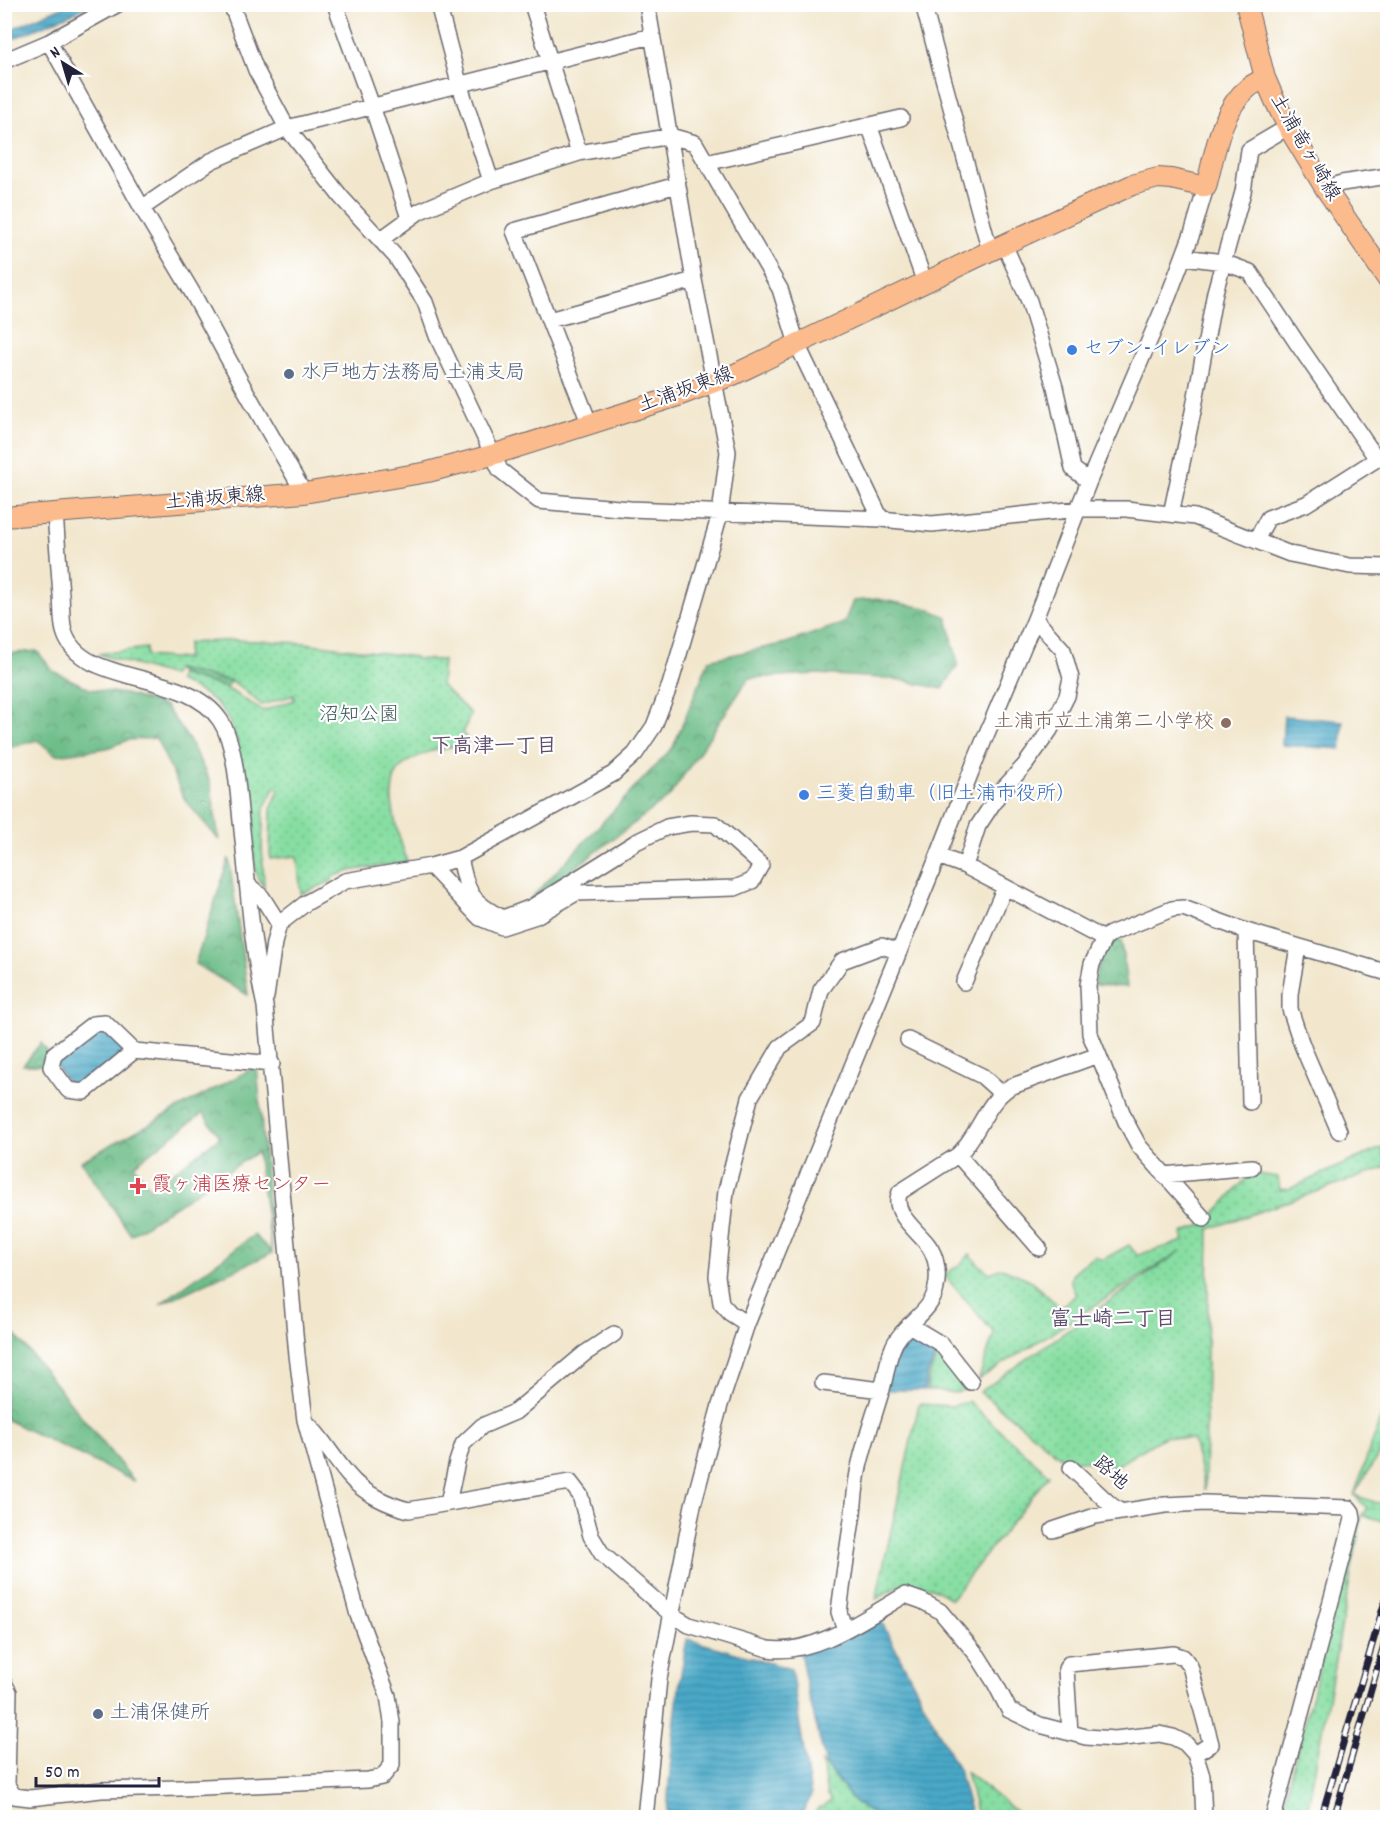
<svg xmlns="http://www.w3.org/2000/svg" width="1392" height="1822" font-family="Dekko,'Klee One',sans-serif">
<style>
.green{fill:url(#green-dots);stroke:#54806e;stroke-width:1.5}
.forest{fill:url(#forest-crowns);stroke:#487062;stroke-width:1.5;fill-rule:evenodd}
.wetland{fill:url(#wetland-marsh);stroke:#54806e;stroke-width:1.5}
.water{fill:url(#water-rules);stroke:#366682;stroke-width:1.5}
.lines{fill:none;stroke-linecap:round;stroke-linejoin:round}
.minor-casing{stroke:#6b676e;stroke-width:18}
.major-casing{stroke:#6b676e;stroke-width:22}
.minor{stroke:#fff;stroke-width:15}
.major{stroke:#fbbb8c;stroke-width:20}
.rail-casing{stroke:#22223b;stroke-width:7}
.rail{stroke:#fff;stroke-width:4.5;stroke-dasharray:14;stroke-linecap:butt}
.shop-dot{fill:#3f7fe0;stroke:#fff;stroke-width:2}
.service-dot{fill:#5c6f8a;stroke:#fff;stroke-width:2}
.education-dot{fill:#8d6e63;stroke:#fff;stroke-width:2}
.health-dot{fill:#e0444e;stroke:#fff;stroke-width:2}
.labels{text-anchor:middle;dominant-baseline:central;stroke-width:4.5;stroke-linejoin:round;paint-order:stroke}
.street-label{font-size:20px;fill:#22223b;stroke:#fff}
.shop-label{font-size:20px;fill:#366cbe;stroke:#fff;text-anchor:start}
.service-label{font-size:20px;fill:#4e5e75;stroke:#fff;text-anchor:start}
.park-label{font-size:20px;fill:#405a5a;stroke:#fff}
.education-label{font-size:20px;fill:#785e54;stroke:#fff;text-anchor:end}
.health-label{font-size:20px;fill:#be3a42;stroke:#fff;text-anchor:start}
.neighbourhood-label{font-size:21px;font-weight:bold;fill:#5f4c6c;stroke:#fff}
</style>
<defs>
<pattern id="green-dots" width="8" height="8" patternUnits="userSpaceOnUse" patternTransform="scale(1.5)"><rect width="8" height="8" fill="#87dea2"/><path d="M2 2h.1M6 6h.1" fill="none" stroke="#74be8c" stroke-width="1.8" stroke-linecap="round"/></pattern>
<pattern id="forest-crowns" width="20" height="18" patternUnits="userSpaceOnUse" patternTransform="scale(1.5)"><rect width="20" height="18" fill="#6dbd88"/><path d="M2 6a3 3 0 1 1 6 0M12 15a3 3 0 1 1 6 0" fill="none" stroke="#599970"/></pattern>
<pattern id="wetland-marsh" width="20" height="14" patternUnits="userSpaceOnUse" patternTransform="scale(1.5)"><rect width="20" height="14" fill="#87dea2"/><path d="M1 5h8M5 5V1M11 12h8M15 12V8" fill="none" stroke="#74be8c"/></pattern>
<pattern id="water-rules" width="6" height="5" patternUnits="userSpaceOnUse" patternTransform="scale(1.5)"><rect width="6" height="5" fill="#49a9c8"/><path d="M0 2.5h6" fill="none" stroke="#3c89a4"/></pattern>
</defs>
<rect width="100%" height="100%" fill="#fff"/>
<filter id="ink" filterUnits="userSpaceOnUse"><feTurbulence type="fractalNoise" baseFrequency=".0167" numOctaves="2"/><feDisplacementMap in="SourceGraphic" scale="12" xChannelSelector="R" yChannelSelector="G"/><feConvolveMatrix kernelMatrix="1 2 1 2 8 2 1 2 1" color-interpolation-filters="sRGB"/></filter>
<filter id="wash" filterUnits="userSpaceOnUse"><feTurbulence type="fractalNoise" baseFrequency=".008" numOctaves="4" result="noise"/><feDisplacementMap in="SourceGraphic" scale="24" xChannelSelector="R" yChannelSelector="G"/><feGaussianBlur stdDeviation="1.35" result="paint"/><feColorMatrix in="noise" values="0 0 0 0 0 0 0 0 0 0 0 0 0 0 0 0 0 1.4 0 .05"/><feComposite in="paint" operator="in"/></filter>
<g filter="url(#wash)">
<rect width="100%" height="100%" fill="#f2e7cd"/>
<path class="green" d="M235,640L304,643L415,657L416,659L443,660L441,685L471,714L463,732L468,741L441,750L438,748C425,754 406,759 398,771C383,796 400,837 407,862L349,871L332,877V881L301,894L297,856L270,859L271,809L279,790L275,787L264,808L262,844L264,887L257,877L237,741C225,704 213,697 178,681L180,674L226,688L263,711L294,700V695L262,705L232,681L176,669L172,676L98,654L146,648V656L186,659L188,643Z
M1382,1148L1387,1167L1209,1229L1205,1490L1193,1440L1165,1436L1116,1466L1062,1458L980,1392L1181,1251L979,1379L994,1333L944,1275L961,1264L970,1254L979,1265L990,1273L1002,1268L1028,1279L1060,1307L1076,1295C1063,1272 1078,1269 1095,1256L1102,1260L1129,1245L1137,1255L1184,1241L1182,1233L1206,1223L1251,1173L1278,1177L1280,1190L1291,1188L1355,1159Z
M939,1349L967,1383L966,1389L956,1393L927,1390L929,1377Z
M1387,1399V1440L1354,1495Z
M968,1401L1049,1475L951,1599L931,1587L904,1583L876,1599L919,1404L954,1406Z
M1362,1515L1306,1817L1279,1818L1359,1520Z
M822,1762L855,1803L878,1817L812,1818L819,1807L822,1808L831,1800L827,1796Z
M966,1772L1023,1817H972L976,1812Z"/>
<path class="forest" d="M877,599L926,608L947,617L958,664L943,689L895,679L817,674L749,678L669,797L524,906L673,747L709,660L786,643L844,623L853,601Z
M37,651L53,671L90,689L125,694L165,706L189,740L210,781L219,840L185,800L156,738L128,740L107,748L56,755L37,740L5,749V654Z
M176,669L232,681L226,688L180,674Z
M229,858L248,995L195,964Z
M1115,939L1121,941L1127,987L1094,985C1097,969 1100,949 1115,939Z
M41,1043L48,1053L46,1065H23Z
M257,1066L272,1253L160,1304L254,1235L272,1252L257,1152L131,1235L81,1161ZM203,1113L220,1137L150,1189L134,1165Z
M5,1322L134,1481L5,1419Z"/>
<path class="wetland" d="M1354,1495L1387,1506V1522L1362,1515L1367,1508Z"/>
<path class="water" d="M66,5H92L5,42V32Z
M1284,716L1343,721L1341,749L1282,745Z
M95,1028H104L129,1051L83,1087L70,1086L56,1066L58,1056Z
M909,1327L938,1348L927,1376L925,1390H884Z
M878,1615L958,1769L970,1810L963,1817H878L855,1803L826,1765L808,1692L800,1652Z
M687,1639L791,1669L811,1796L801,1817H667C670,1758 676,1698 687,1639Z"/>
</g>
<g filter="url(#ink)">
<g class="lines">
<g class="minor-casing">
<path id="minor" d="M118,4L49,42L142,208L192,292L243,386L304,493
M231,4L256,70L287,128L341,197L396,257L425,302L437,336L500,470L539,501L630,509L881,519L932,524L1079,509H1126L1195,517L1290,554L1350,566L1388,567
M335,4L372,106L409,218
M438,4L459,83L491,181
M532,4L579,153
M923,4L990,251
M4,61L49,42
M869,125L925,283
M706,163L901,118
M1325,188L1342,183L1388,176
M142,208L211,161L287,128L652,36
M380,240L420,211L491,181L579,153L670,136L695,143L780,289L797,344L881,519
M1004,244L1029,301L1055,387L1073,469L1089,481
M1184,257L1223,262L1250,272L1297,343L1377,459
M549,320L694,280
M590,425L514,231L677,185
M1171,514L1194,407L1215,292L1243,192L1249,150L1288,127
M1256,540L1268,518L1306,504L1377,459L1388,455
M938,856L965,866L1104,939
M431,866L480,918L502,927L536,916L576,893L735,888L752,881L761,865L715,824L691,823L667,827L636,842L532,907L503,918C470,902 468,893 460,858
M965,866L978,826L1001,791L1025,765L1050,730L1067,696L1071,678L1063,650L1035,619
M247,884L262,897L279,924
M1246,931L1250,1102
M1298,947L1290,994V1009L1302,1045L1339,1131
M964,982L1005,887
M266,997L274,943L279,924L306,903L345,881L431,866L460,858L613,774L635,754L654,726L670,685L720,514L728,452L694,280L647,4
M908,1040L982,1076L1001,1093
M134,1051L105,1023L93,1024L54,1054L51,1067L68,1090L84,1092L134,1051L272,1064
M958,1155L1039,1248
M1164,1175L1252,1167
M1204,1219L1139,1146L1126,1122L1090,1034L1088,985L1092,964L1104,939L1110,934L1172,909L1183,908L1246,931L1388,973
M747,1324L730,1313L721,1303L717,1276L726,1191L750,1098L780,1047L813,1023L821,990L842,961L882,946L899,952
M909,1325L941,1344L971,1382
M823,1383L882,1390
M309,1425C324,1441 335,1460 349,1476C363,1493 388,1505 409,1510L570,1482L580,1495L591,1536L602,1554L672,1615L689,1625L768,1649C814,1656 867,1617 905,1595L922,1601L940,1611L978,1656L995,1683L1009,1710L1040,1725L1086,1737L1115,1739L1159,1734L1173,1737L1185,1743L1195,1754L1202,1776L1204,1818
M1071,1468L1111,1505L1121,1512
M448,1503L457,1462L463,1444L482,1426L515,1412L584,1354L614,1334
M1053,1530L1095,1516L1165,1505L1205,1503L1349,1508L1352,1512L1353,1519L1273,1818
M845,1630L839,1612C843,1579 848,1546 853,1513C855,1495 856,1476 861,1459C867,1435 875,1413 882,1389C886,1376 887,1362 892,1350C900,1325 932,1314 936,1288C939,1274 937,1257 928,1245C918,1231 890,1212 900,1192L958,1155C979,1135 985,1103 1010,1087L1098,1055
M4,1683L9,1692L7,1785L14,1796L30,1798L101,1790L180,1788L368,1780L382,1777L392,1765V1722L388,1696L358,1615L305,1420L297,1355L265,1006C251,945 248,883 241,821C238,793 236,744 220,720C185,668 79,687 64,631C61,620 62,606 61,595C59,568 57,540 55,513
M1070,1733L1066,1669L1069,1664L1174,1654L1183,1657L1190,1666L1211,1744L1195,1754
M645,1818L659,1679L693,1505L720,1405L747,1324L938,856L974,764L1035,619L1089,481L1168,297L1193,231L1206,187"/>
</g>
<g class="major-casing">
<path id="major" d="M1246,4L1265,78L1275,101L1288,127L1325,188L1388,280
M4,517L304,493L428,472L492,455L678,396L733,375L990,251L1132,185L1158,178L1171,179L1206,187C1215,154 1220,111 1248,88C1253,84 1260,81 1265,78"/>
</g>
<use href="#minor" class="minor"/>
<use href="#major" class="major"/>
<g class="rail-casing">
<path id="rail" d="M1321,1818L1388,1591
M1334,1818L1388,1631"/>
</g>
<use href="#rail" class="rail"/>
</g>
</g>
<g class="shop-dot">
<circle cx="1072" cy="350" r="6"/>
<circle cx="804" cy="795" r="6"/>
</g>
<g class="service-dot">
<circle cx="289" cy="374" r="6"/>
<circle cx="98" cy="1714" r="6"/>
</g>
<circle class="education-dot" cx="1226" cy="723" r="6"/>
<path class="health-dot" d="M135 1177h6v6h6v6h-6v6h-6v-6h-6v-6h6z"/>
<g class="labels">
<g class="street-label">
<text transform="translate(1304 148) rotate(60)">土浦竜ヶ崎線</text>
<text transform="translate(686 391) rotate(-20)">土浦坂東線</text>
<text transform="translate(215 500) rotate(-5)">土浦坂東線</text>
<text transform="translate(1110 1474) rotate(42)">路地</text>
</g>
<g class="shop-label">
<text x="1084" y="350">セブン-イレブン</text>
<text x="816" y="795">三菱自動車（旧土浦市役所）</text>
</g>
<g class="service-label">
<text x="301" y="374">水戸地方法務局 土浦支局</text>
<text x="110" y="1714">土浦保健所</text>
</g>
<g class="park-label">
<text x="359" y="716">沼知公園</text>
</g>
<g class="education-label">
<text x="1214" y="723">土浦市立土浦第二小学校</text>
</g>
<g class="health-label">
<text x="152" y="1186">霞ヶ浦医療センター</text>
</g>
<g class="neighbourhood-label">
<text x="494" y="748">下高津一丁目</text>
<text x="1113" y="1321">富士崎二丁目</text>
</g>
</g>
<rect width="1392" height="1822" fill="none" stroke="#fff" stroke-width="24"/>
<g transform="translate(63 63) rotate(323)" stroke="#ffffff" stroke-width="4.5" paint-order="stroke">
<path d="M0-4.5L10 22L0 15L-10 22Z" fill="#22223b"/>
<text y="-9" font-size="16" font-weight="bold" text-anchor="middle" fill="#22223b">N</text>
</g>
<path d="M36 1777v9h123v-9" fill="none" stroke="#22223b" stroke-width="3"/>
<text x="45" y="1777" font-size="18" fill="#22223b" stroke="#ffffff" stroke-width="4.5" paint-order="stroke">50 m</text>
</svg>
